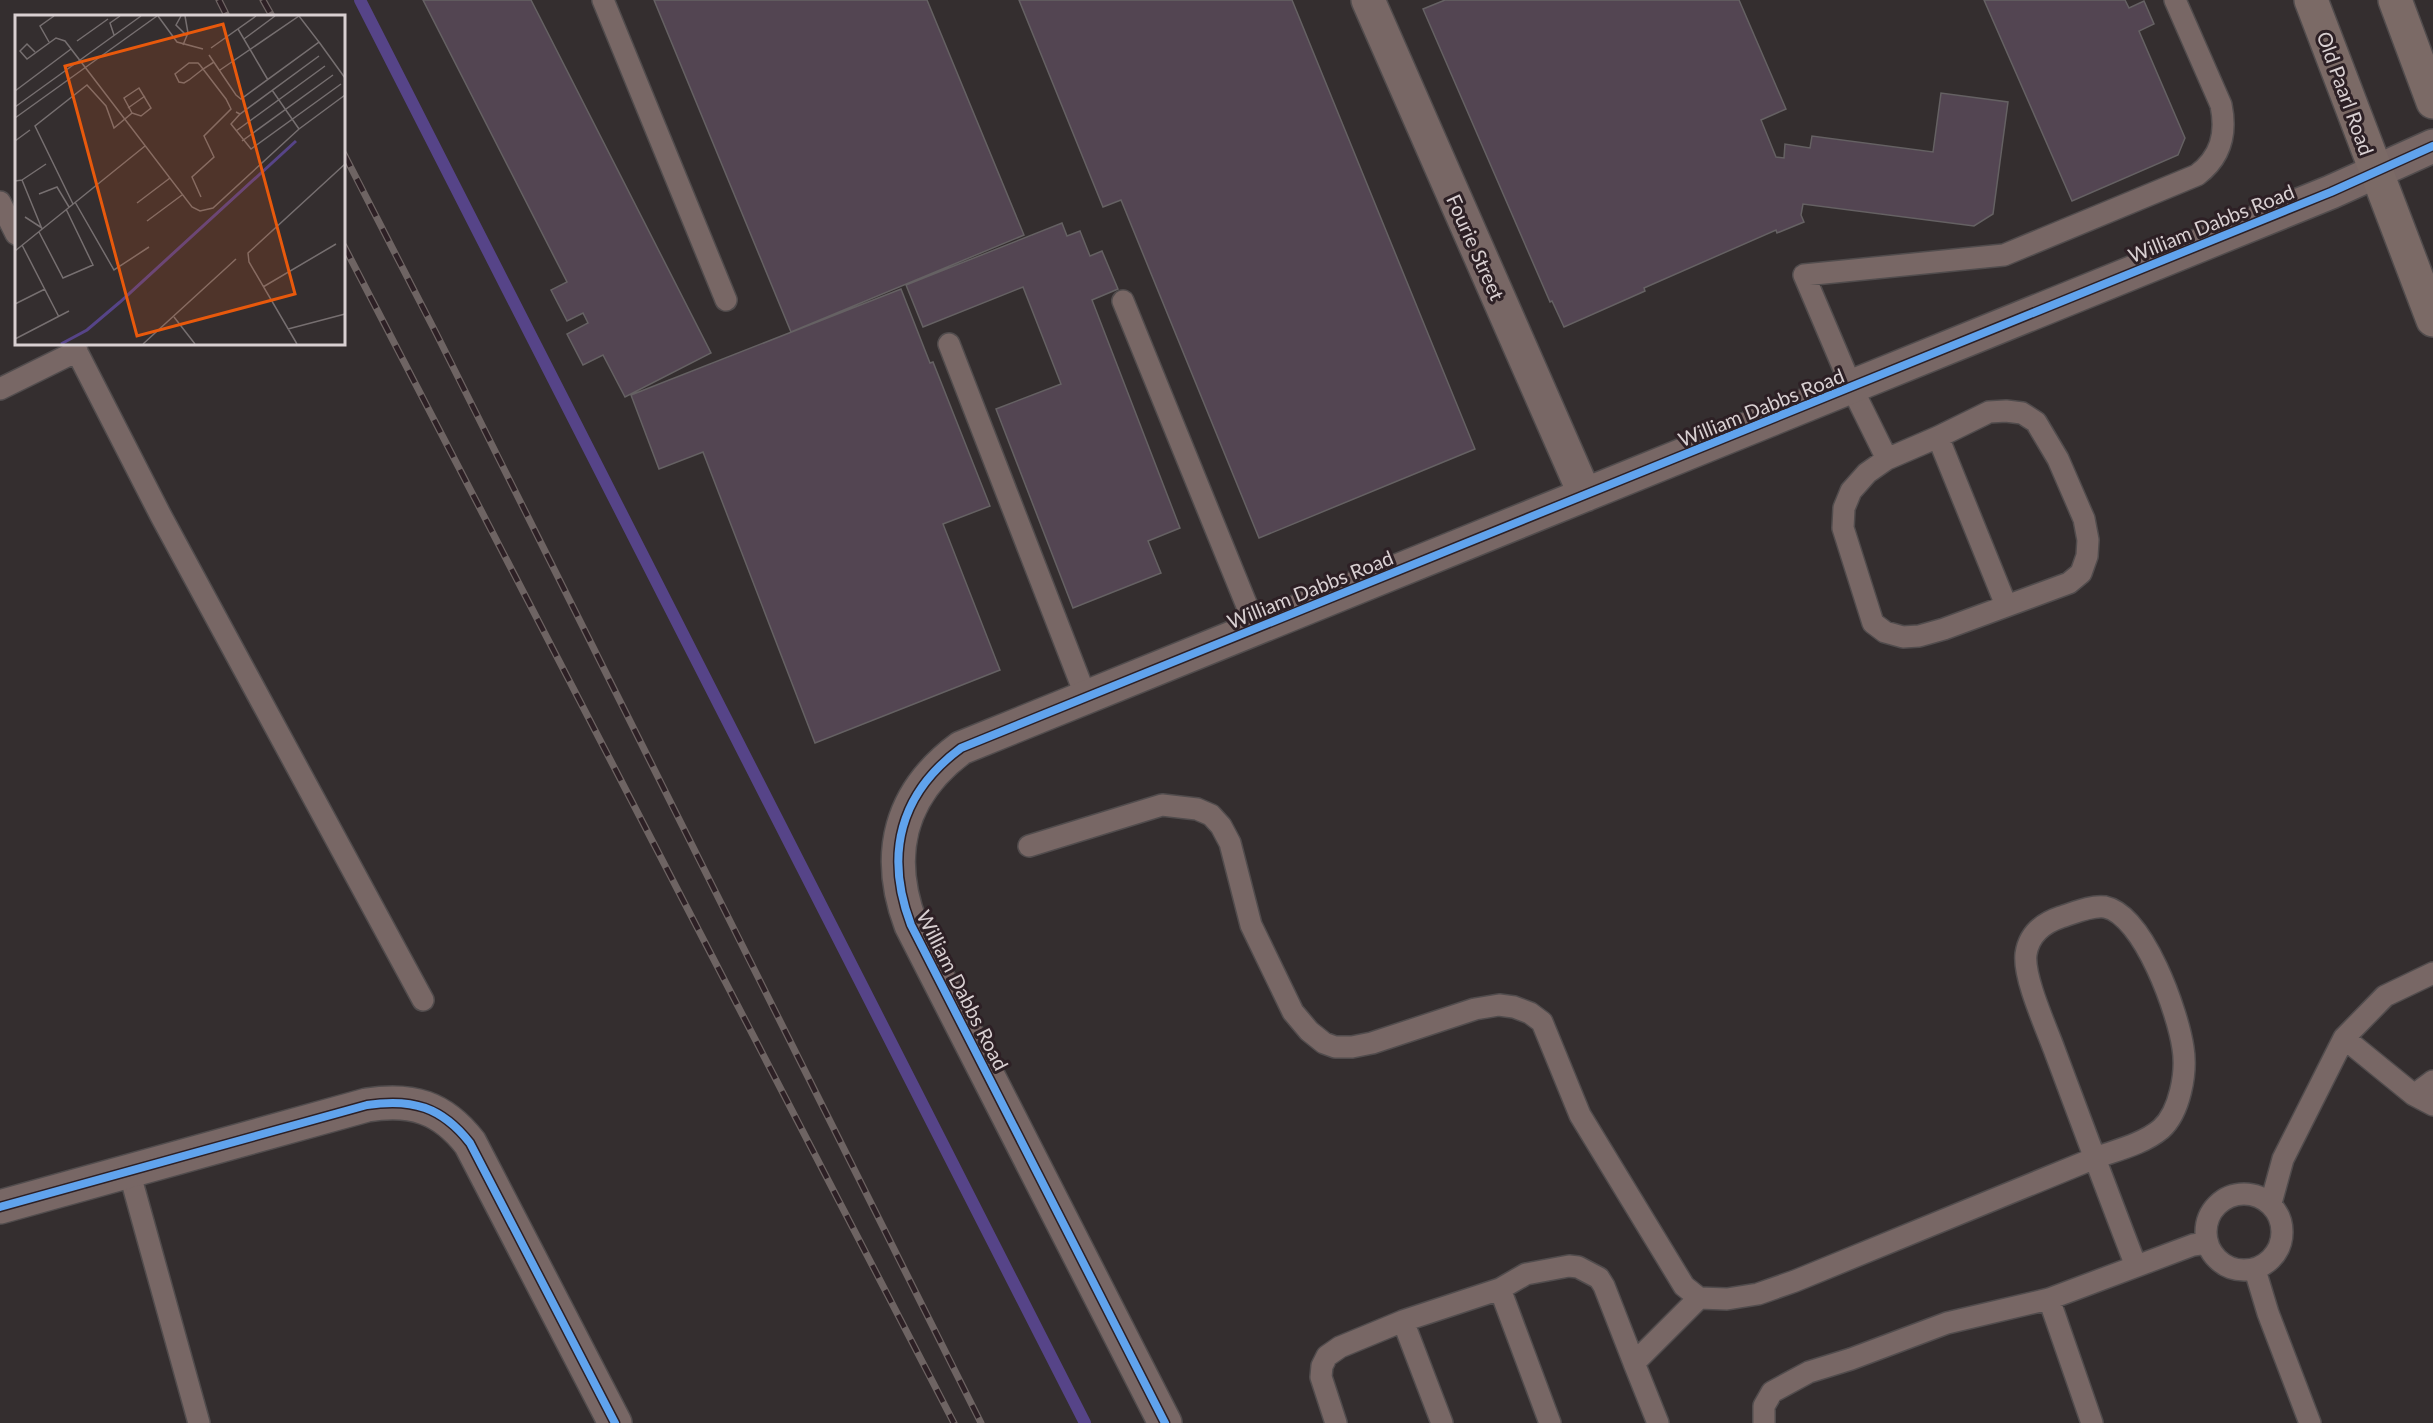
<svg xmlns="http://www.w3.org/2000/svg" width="2433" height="1423" font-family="Lato,sans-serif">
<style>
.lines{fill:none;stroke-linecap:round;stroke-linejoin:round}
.stream{stroke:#564488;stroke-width:12}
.building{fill:#534552;stroke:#656163;stroke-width:1.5}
.service-casing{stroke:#514c4d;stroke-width:24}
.minor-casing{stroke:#514c4d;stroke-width:36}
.secondary-casing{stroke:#514c4d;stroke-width:36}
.service{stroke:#786765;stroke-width:21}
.minor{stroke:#786765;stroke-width:33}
.secondary{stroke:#7b6a66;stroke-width:33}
.rail-casing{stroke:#6e6463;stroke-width:7}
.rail{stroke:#2d2025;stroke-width:4.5;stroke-dasharray:14;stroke-linecap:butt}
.cycleway-casing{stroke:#2d2025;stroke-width:11}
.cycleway{stroke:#60a3ed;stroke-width:8}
.labels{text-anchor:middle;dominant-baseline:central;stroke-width:6;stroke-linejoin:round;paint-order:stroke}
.street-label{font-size:20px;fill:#d9d0d2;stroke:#2d2025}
.inset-river{fill:none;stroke:#564488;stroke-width:3}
.inset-road{fill:none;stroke:#766f70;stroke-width:1.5}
.view{fill:#e8590c;fill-opacity:0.15;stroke:#e8590c;stroke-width:3}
.inset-edge{fill:none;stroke:#d9d0d2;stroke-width:3}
</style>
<rect width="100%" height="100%" fill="#342e2f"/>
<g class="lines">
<path class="stream" d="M360,0L1085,1423"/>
</g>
<path class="building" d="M423,0H531L711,353L625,397L603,355L583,365L567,334L588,323L583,313L567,321L551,290L567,282Z
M654,0H927L1024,235L791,332Z
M1019,0H1292L1475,449L1259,538L1121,200L1103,207Z
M1445,0H1739L1786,109L1761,120L1776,157L1784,158L1785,144L1810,148L1812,136L1933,152L1941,93L2008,102L1993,214L1974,226L1803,204L1801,215L1804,222L1777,233L1776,230L1644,288L1645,291L1564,327L1552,301L1550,302L1423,9Z
M1984,0H2125L2129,8L2144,1L2154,24L2139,31L2185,138L2178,155L2072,201Z
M1062,223L1067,236L1080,231L1090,256L1102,251L1118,289L1092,300L1180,528L1148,541L1161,573L1073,608L996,409L1061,384L1023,287L923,327L906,285Z
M901,289L930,363L933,362L990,506L943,524L1000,670L815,743L703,452L659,469L631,395Z"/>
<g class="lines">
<g class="service-casing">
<path id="service" d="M603,0L726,300
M0,202L16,234
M1123,301L1256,628
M73,344L161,516L423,1000
M949,344L1086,697
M0,389L77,351
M1938,437L2006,605
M1887,459L1867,473L1851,491L1844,508L1843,528L1873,623L1885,632L1903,637L1919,636L1944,629L2069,583L2081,573L2087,556L2088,540L2084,519L2058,459L2036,422L2022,413L2006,411L1989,412L1938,437L1887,459L1852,388L1804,275L2004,255L2197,175C2221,157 2227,134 2221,105L2175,0
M1029,846L1162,805L1197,809L1211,815L1221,826L1230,843L1251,925L1293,1012L1309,1031L1324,1043L1335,1047H1352L1372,1043L1475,1009L1499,1005L1514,1007L1530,1013L1542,1022L1580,1115L1684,1286L1699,1298L1727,1299L1758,1294L1795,1281L2095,1158C2117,1150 2143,1144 2161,1129C2180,1112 2187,1072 2183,1048C2178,1013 2144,915 2105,907C2091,905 2074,913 2061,917C2043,923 2029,934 2026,954C2023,977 2046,1027 2054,1049C2081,1121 2108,1194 2136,1266
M2344,1038L2414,1095L2433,1105
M2414,1095L2433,1081
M129,1171L199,1423
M2206 1232a38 38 0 1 1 76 0a38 38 0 1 1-76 0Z
M2271,1203L2283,1159L2344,1038L2385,996L2433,973
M2255,1270L2268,1313L2310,1423
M1500,1289L1550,1423
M2049,1299L2092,1423
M1403,1321L1442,1423
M1336,1423L1321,1377L1322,1366L1327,1356L1340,1347L1403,1321L1500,1289L1526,1274L1569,1266L1578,1267L1599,1278L1604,1286L1634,1363
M1658,1423L1634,1363L1699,1298
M1764,1423V1406L1772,1392L1809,1372L1851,1359L1947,1323L2049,1299L2193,1245L2207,1243"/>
</g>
<g class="minor-casing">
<path id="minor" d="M1368,0L1585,495
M0,1207L367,1105C412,1098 442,1107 470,1143L615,1423
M1165,1423L911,925C884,854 900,793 961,748L2331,192L2433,146"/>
</g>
<g class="secondary-casing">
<path id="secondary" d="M2311,0L2433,320
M2395,0L2433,102"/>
</g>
<use href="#service" class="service"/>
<use href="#minor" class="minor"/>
<use href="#secondary" class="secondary"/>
<g class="rail-casing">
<path id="rail" d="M219,0L227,16
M263,0L272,16
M344,154L436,333L981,1423
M344,246L954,1423"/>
</g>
<use href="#rail" class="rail"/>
<g class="cycleway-casing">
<path id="cycleway" d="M0,1207L367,1105C412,1098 442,1107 470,1143L615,1423
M1165,1423L911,925C884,854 900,793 961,748L2331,192L2433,146"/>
</g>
<use href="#cycleway" class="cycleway"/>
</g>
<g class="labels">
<g class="street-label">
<text transform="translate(2346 93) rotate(70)">Old Paarl Road</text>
<text transform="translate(2211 223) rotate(-22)">William Dabbs Road</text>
<text transform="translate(1476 247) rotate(66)">Fourie Street</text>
<text transform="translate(1761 407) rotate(-22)">William Dabbs Road</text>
<text transform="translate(1310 589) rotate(-22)">William Dabbs Road</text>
<text transform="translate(963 990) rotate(63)">William Dabbs Road</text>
</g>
</g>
<g transform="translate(15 15)">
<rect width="330" height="330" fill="#342e2f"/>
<path class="inset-river" d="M46,329L72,315L105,287L281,126"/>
<path class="inset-road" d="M143,1L162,27L188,34M166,1L161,10L172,21M223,14L253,65M99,20L95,8L105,1M229,24L260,1M62,26L93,4M34,27L25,11L39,1M304,27L330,63M168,30L173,18L170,1M196,33L241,1M20,37L12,29L5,36L12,44L41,23L50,26L177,192L185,196L198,193L284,114L330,80M194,40L221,80L226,84L304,27L284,1L205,55M257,75L284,114M0,76L56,34M0,92L126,1M113,93L130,81M221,97L225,99L304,41M225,99L216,109L236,134L326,69M0,103L142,1M221,116L310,51M0,126L15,115M227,126L318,60M7,165L31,149M0,166L7,165L27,214M24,179L42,172L54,192M186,182L177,162L199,142L189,121L216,94L211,84L188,54L185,50L183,48H174L160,59L164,67L169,68L174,65L188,54L199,47M60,187L99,255L134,232M122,188L155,163M58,189L20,111L72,70L91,91L99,113L117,98L109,83L124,73L136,93L126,101L117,98M10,202L27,213M132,206L167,180M24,217L48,263L78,250L51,194M7,230L44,302M0,236L130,131M248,272L321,229M0,289L30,274M159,302L180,329M273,314L330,299M0,324L54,296M128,329L221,244M282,329L234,247L233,238L330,149"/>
<path class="view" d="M208,9L280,279L122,321L50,51Z"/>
<rect width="330" height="330" class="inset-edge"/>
</g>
</svg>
